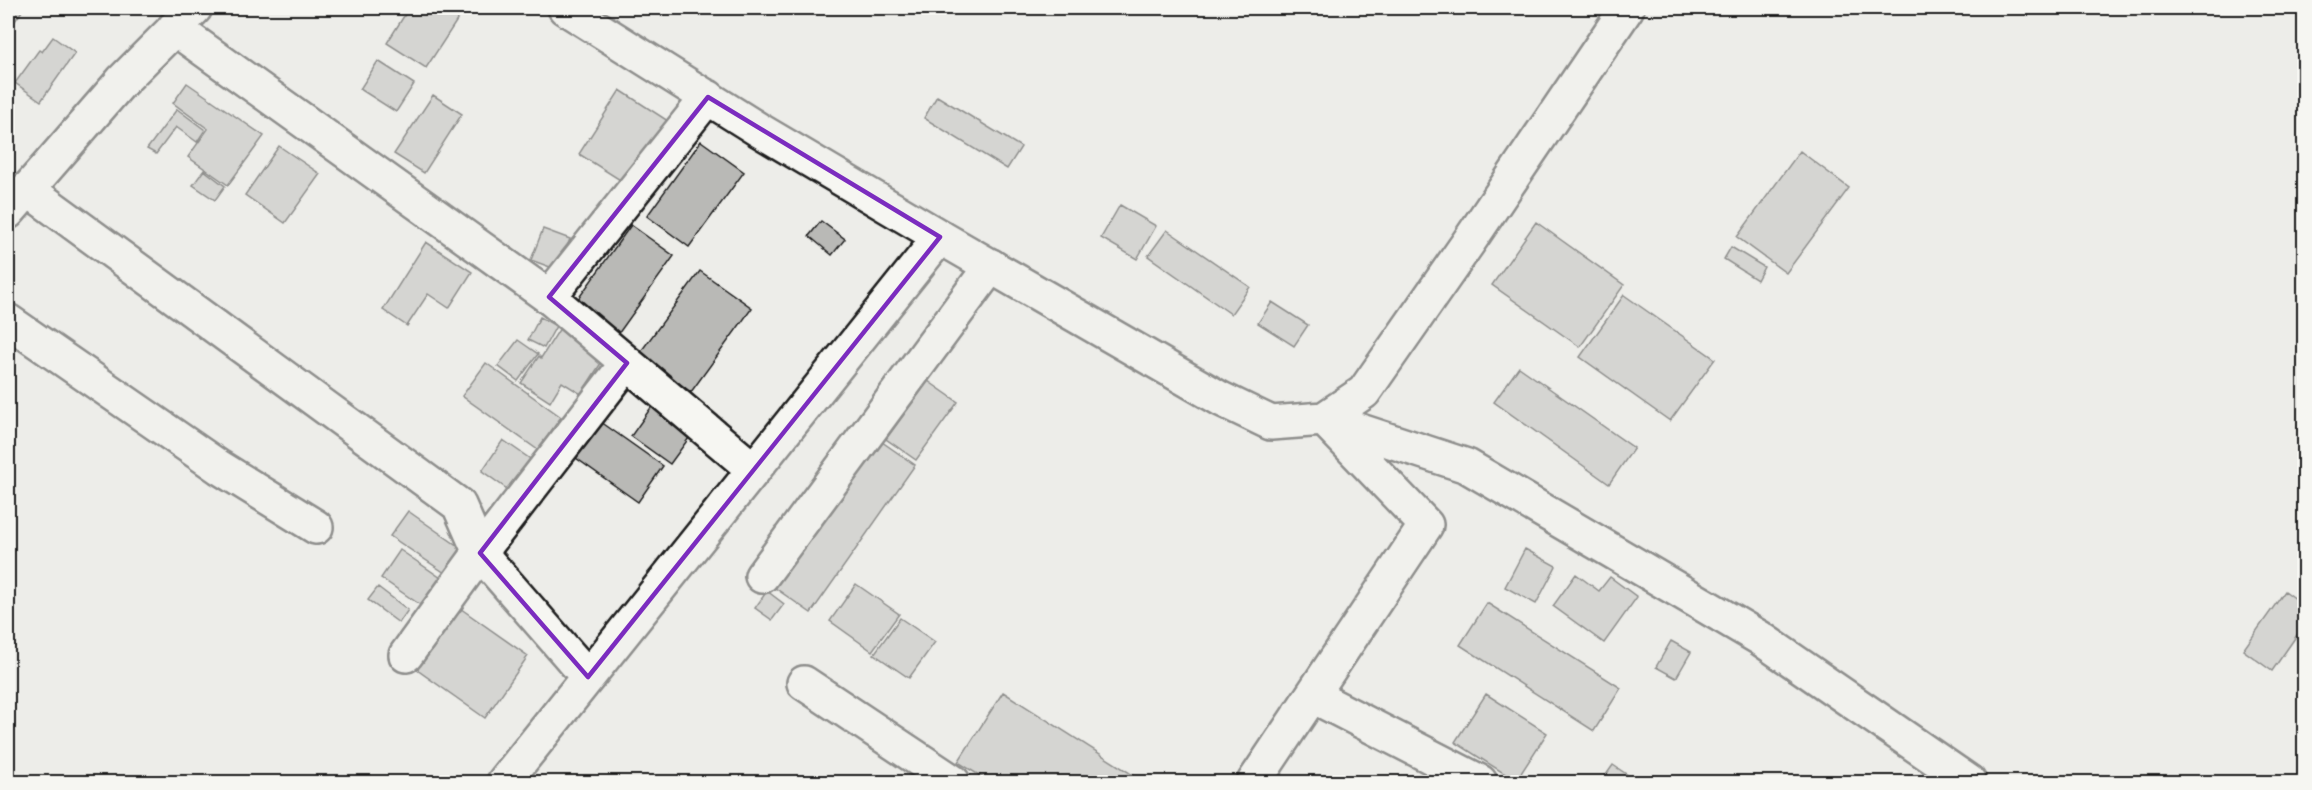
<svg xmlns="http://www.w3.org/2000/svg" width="2312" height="790" font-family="'Comic Neue',sans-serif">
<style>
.building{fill:#b9b9b6;stroke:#1c1c1c;stroke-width:1.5}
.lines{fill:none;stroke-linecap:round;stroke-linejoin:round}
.street-casing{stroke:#1c1c1c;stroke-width:38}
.secondary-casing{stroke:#1c1c1c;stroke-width:38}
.street{stroke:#f6f6f2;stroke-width:33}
.secondary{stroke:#f6f6f2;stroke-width:33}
.marked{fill:none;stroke:#7b2cbf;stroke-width:4.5;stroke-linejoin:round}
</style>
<rect width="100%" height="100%" fill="#edede9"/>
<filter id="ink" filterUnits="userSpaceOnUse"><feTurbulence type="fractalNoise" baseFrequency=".0167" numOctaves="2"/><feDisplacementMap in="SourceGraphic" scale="12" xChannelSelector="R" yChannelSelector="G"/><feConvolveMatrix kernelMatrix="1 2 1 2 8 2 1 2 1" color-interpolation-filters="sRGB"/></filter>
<g filter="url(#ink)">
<path class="building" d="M8,8H24L8,31Z
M409,8H465L426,68L387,43Z
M53,37L75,53L41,101L15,83L39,50L42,52Z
M378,61L414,84L396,112L360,89Z
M187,83L264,136L228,185L188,157L208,129L173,103Z
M620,90L668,121L628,185L579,154Z
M433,95L462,114L424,173L394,154Z
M937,96L1021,147L1007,169L924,118Z
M177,109L205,130L197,142L176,127L156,154L147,149Z
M701,141L744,172L689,247L647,216Z
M279,146L320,174L285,223L245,195Z
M1800,151L1849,188L1786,273L1737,237Z
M204,170L225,186L215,200L193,185Z
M1120,205L1156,226L1137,259L1101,238Z
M821,221L845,239L832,255L809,236Z
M1536,222L1624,285L1580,347L1492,285Z
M631,225L674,256L616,337L573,306Z
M543,229L570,239L558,270L531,260Z
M1167,230L1250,287L1231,314L1148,256Z
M426,242L472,272L449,308L428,294L407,326L383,310Z
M1731,247L1764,267L1757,280L1724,259Z
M700,271L752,308L691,392L639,354Z
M1624,295L1715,359L1670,421L1580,357Z
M1272,302L1308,325L1294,346L1258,323Z
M540,317L556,326L544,348L528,340Z
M560,328L605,357L581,394L562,382L550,402L521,383L539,356L541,358Z
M518,340L538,354L518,381L498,366Z
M486,363L561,417L538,450L462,396Z
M1519,367L1634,448L1609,484L1494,402Z
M928,381L958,402L916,460L886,439Z
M657,399L697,427L670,464L631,436Z
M601,422L663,466L638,502L576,458Z
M872,435L915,465L811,613L768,583Z
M503,440L536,463L514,494L482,471Z
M408,511L465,551L448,575L390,536Z
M1525,549L1556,566L1536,604L1505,587Z
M400,550L441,578L422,606L381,578Z
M1576,574L1599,591L1610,577L1637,597L1604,643L1553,606Z
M856,584L899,614L872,651L830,621Z
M378,587L408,610L399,623L368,600Z
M767,591L784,604L772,620L755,608Z
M2285,591L2304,605V625L2272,671L2243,650Z
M1487,603L1621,688L1594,731L1460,645Z
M457,606L528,656L485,718L413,667Z
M900,618L935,642L909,678L874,654Z
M1671,641L1691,652L1676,678L1656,667Z
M1003,692L1144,782H990L958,762Z
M1486,694L1547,733L1516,781L1455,742Z
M1613,765L1638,782H1601Z"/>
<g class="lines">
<g class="street-casing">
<path id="street" d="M174,28L549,297L754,470
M27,189L459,505L480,553L588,677
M549,297L708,97
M8,321L219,467L316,527
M1324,419L1467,466L1760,638L1969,782
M762,576L991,266
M406,655L480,553L627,363
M804,683L953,782
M1313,696L1480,782
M504,782L940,237
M1254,782L1426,525L1328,423"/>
</g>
<g class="secondary-casing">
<path id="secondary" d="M565,8L759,130L940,237L1221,399L1271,423L1324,419L1364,392L1468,243L1627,8
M8,212L122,81L195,8"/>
</g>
<use href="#street" class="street"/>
<use href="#secondary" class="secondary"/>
</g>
</g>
<path d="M0 0H2312V790H0ZM708,97L940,237L588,677L480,553L627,363L549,297Z" fill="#edede9" fill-opacity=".55" fill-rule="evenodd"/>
<path class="marked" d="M708,97L940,237L588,677L480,553L627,363L549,297Z"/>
<rect width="2312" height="790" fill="none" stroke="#f6f6f2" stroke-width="30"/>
<rect x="15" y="15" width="2282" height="760" fill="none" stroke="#1c1c1c" stroke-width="2" filter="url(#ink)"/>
</svg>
